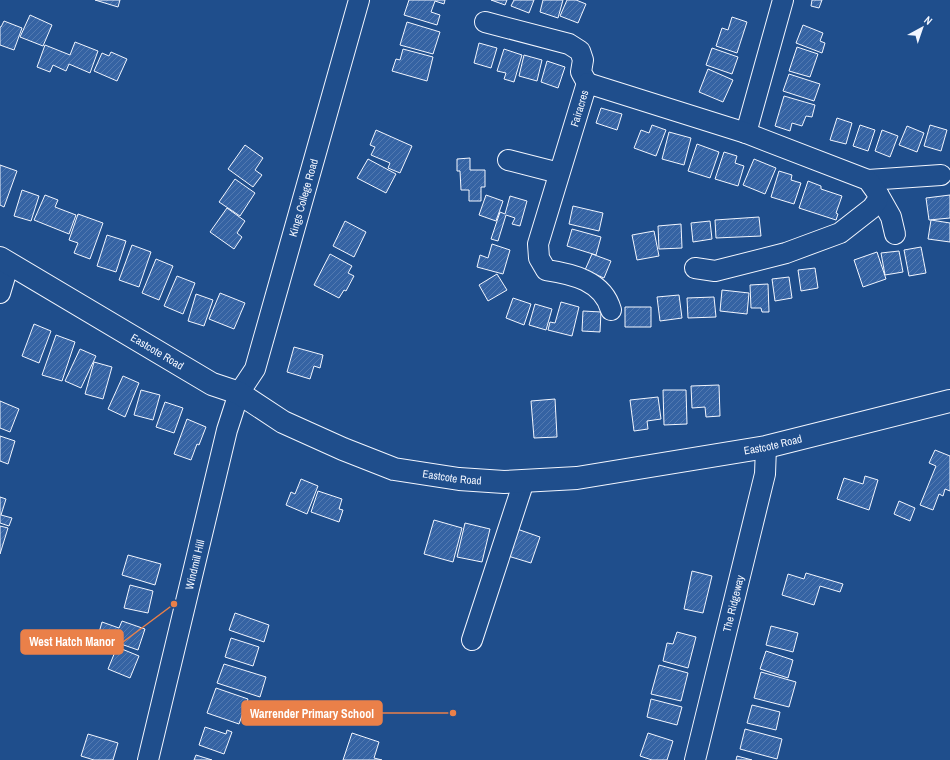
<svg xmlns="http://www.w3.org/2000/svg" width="950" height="760" font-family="'Archivo Narrow',sans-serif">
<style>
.building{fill:url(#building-hatch);stroke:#f2f6ff}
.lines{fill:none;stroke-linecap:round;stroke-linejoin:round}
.minor-casing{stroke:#f2f6ff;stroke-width:22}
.major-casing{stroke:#f2f6ff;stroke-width:24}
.minor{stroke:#1f4e8c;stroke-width:20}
.major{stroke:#1f4e8c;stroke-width:22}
.labels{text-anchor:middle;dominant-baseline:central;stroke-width:3;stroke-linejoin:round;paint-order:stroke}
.street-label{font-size:11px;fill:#f2f6ff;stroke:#1f4e8c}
.leader{fill:none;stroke:#ea8049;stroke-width:1.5}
.callout-dot{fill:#ea8049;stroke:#1f4e8c;stroke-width:1.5}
.callout{fill:#ea8049;stroke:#ea8049;stroke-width:1.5}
.callout-label{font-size:12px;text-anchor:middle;font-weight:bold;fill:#fff}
</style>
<defs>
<pattern id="building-hatch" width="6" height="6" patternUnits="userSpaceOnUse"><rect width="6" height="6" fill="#3563a3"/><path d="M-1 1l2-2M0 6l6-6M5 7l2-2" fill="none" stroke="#537ab1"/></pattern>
</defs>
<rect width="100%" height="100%" fill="#1f4e8c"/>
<path class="building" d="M95,0H120L118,7Z
M409,0H445L444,4L435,1L431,12L440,15L437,25L404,15Z
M491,0H507L505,5Z
M514,0H534L529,13L511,6Z
M543,0H563L558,18L540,12Z
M567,0H576L586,4L578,23L560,16Z
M812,0H822L819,8L811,6Z
M30,15L52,25L43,46L20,37Z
M732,17L747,22L737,53L716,46L722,28L728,30Z
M4,21L22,28L14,50L0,45V27H1Z
M407,22L440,32L433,54L400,45Z
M803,25L823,33L820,41L825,43L822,53L796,43Z
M75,42L98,51L90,73L69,64L66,71L53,65L50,72L37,67L45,45L70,55Z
M479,43L497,48L491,68L474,63Z
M797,47L818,54L810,77L789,71Z
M712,48L738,57L732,74L706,65Z
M403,49L433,57L427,81L392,71L396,59L400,60Z
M504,49L522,55L514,82L504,79L506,73L497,71Z
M111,52L127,59L117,81L94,71L102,53L109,56Z
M524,55L542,60L537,81L519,76Z
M547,61L565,67L558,88L541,82Z
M708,69L733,80L723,102L699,92Z
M789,74L820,84L814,101L783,91Z
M784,96L815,105L812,117L806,116L802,126L792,123L790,131L775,126Z
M601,108L622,114L617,130L596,123Z
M837,118L852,123L846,144L830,140Z
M652,125L666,130L656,156L634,148L641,130L649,133Z
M860,125L875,130L868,151L853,146Z
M930,125L947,130L941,151L924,146Z
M907,126L924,133L917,152L899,145Z
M376,130L412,146L400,173L388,168L390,163L371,155L375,147L370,145Z
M882,130L898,136L890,157L875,151Z
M669,132L691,138L684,165L662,159Z
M697,144L719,152L710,178L688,171Z
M245,145L263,158L255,170L262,175L253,187L228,169Z
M724,152L737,156L735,163L744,166L738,186L715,179Z
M470,158V170H485V187H481V201H469V190H461L460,171H457V159Z
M368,159L396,174L386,193L357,178Z
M754,159L776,168L765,194L743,185Z
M0,165L17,171L4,207L0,205Z
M779,171L792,175L791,180L801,183L794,204L771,197Z
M235,179L255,193L240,216L219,202Z
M808,181L821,186V189L842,196L836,213L838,214L836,220L799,208Z
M22,190L39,196L31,221L14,216Z
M45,195L58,200L55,207L76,215L69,234L34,220Z
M486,195L503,201L496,221L479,215Z
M950,195V218L929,220L926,198Z
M510,196L527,201L520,226L512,224L515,218L506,215L498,241L491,239L500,212L505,214Z
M573,206L603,213L599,231L569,224Z
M227,208L245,221L237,233L242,237L234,249L210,232Z
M78,214L103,223L90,259L74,253L78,243L69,240Z
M759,217L761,236L716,238L715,220Z
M931,220L950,223V242L928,239Z
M345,221L366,232L354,257L333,246Z
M710,221L712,239L693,242L691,223Z
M681,224L682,248L659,249L658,226Z
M572,229L601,237L596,255L567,246Z
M654,231L659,256L637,260L632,235Z
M107,235L126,241L116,272L97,266Z
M492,244L510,250L503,274L477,267L480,255L488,258Z
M132,245L151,252L139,287L119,280Z
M921,247L926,273L909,276L904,250Z
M899,251L903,272L885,275L881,253Z
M877,252L886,279L863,287L854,260Z
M330,254L352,266L348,273L354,276L346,291L344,290L339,298L314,285Z
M592,254L611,261L604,278L585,270Z
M156,259L173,266L159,300L142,293Z
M815,268L818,288L801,291L798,270Z
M497,274L507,290L488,301L479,285Z
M177,276L195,283L183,314L164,306Z
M789,277L792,298L775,301L772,279Z
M768,284L769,312H762L761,308H751L750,285Z
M722,290L749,293L747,314L720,311Z
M220,293L245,303L234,329L209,319Z
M196,294L213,300L204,326L188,321Z
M679,295L682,318L660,321L657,297Z
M714,297L716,317L688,318L687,298Z
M513,298L531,304L524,325L506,318Z
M561,302L579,307L572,336L548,330L550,322L555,323Z
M535,304L552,309L546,330L529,325Z
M625,307H651V327H625Z
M583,311L601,312L600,332L582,331Z
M34,324L51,331L39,363L22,356Z
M56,335L75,342L62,381L42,375Z
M294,347L323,355L320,368L314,366L310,379L287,372Z
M80,349L96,356L81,388L65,381Z
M94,362L112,367L103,399L85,394Z
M123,376L139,383L125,417L108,409Z
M719,385L720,416L706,417L705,407L692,408L691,386Z
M141,390L160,395L153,420L134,415Z
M663,390H686L687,424L664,425Z
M658,397L661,419L647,421L648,429L634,431L630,400Z
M555,399L557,437L534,438L531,401Z
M0,401L19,409L10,432L0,428Z
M165,402L183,408L174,433L156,427Z
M187,419L206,427L199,445L197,444L191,460L174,454Z
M0,436L15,441L8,464L0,461Z
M935,450L950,456V491L945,489L943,496L939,494L933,510L920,505L936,466L929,463Z
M865,476L878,480L869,510L837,499L844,478L863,484Z
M301,479L318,486L307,514L286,505L291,492L295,494Z
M318,491L342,499L339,509L343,510L339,522L311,512Z
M0,497L6,499L1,515L12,518L9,526L0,523Z
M899,501L915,508L910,521L894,514Z
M434,520L462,528L453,562L424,554Z
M465,523L490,529L482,562L457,557Z
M0,526L8,528L0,554Z
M517,529L540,537L531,563L508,556Z
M128,555L161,564L155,585L122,575Z
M692,571L712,576L703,613L684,609Z
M806,573L843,584L840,592L820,586L814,605L782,595L788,574L804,579Z
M130,585L153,591L148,613L124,608Z
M235,613L269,625L264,642L229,630Z
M122,621L145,629L138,650L98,636L102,622L119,628Z
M771,626L798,633L793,652L766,645Z
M677,632L696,637L688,668L663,661L667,643L673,644Z
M231,638L259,647L253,666L225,657Z
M117,647L139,656L130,678L108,669Z
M766,651L793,660L788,678L760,669Z
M224,664L266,677L260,697L217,683Z
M659,665L688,673L681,701L651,694Z
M761,672L796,682L789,707L754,698Z
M216,688L248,699L239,724L207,713Z
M651,699L682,707L677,725L647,717Z
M752,705L780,712L776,730L747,723Z
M205,727L226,734L227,730L232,732L224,754L199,745Z
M745,729L782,739L777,759L740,749Z
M352,733L379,742L374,758L382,760H343Z
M648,733L673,741L667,760H652L640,756Z
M88,734L118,743L113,760H94L81,756Z
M196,755L212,760H194Z
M737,756L752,760H736Z"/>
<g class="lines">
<g class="minor-casing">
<g id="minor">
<path d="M485,22L569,44L580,51L583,60L581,72L587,83"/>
<path d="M746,133L783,0"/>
<path d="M508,160L559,173"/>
<path d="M868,180L941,175"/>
<path d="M878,194L891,217L895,234"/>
<path d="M0,293L9,263"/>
<path id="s1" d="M611,310C603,281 573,274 546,270L539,258L538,244L587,83L746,133L868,180L878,194L877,201L872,208L840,233L786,253L715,271L695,268"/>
<path d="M472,640L524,481"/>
<path id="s2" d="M148,760L227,430L239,393L255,369L359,0"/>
<path id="s3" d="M695,760L765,474L766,447"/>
</g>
</g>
<g class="major-casing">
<g id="major">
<path id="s4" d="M0,258L212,384L239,393L283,422L343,449L394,469L459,479L504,482L577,478L766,447L950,401"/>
</g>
</g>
<use href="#minor" class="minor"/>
<use href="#major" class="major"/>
</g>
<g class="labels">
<g class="street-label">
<text stroke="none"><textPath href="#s1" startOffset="251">Fairacres</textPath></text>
<text stroke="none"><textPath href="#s2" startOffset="585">Kings College Road</textPath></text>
<text stroke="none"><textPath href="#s4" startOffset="183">Eastcote Road</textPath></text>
<text stroke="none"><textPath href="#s4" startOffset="831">Eastcote Road</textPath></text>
<text stroke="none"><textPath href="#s4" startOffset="507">Eastcote Road</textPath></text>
<text stroke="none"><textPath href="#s2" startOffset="201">Windmill Hill</textPath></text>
<text stroke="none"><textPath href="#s3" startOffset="161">The Ridgeway</textPath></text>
</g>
</g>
<path class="leader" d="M174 604L123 642M453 713L382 713"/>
<g class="callout-dot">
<circle cx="174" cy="604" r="4"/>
<circle cx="453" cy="713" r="4"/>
</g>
<g class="callout">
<rect x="21" y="630" width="102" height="24" rx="4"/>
<rect x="242" y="701" width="140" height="24" rx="4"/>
</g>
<g class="callout-label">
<text x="72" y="646">West Hatch Manor</text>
<text x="312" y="718">Warrender Primary School</text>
</g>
<g transform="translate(922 28) rotate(40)" stroke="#1f4e8c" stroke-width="3" paint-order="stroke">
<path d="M0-3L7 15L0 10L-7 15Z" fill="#f2f6ff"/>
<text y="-6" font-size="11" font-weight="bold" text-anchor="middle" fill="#f2f6ff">N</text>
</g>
</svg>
